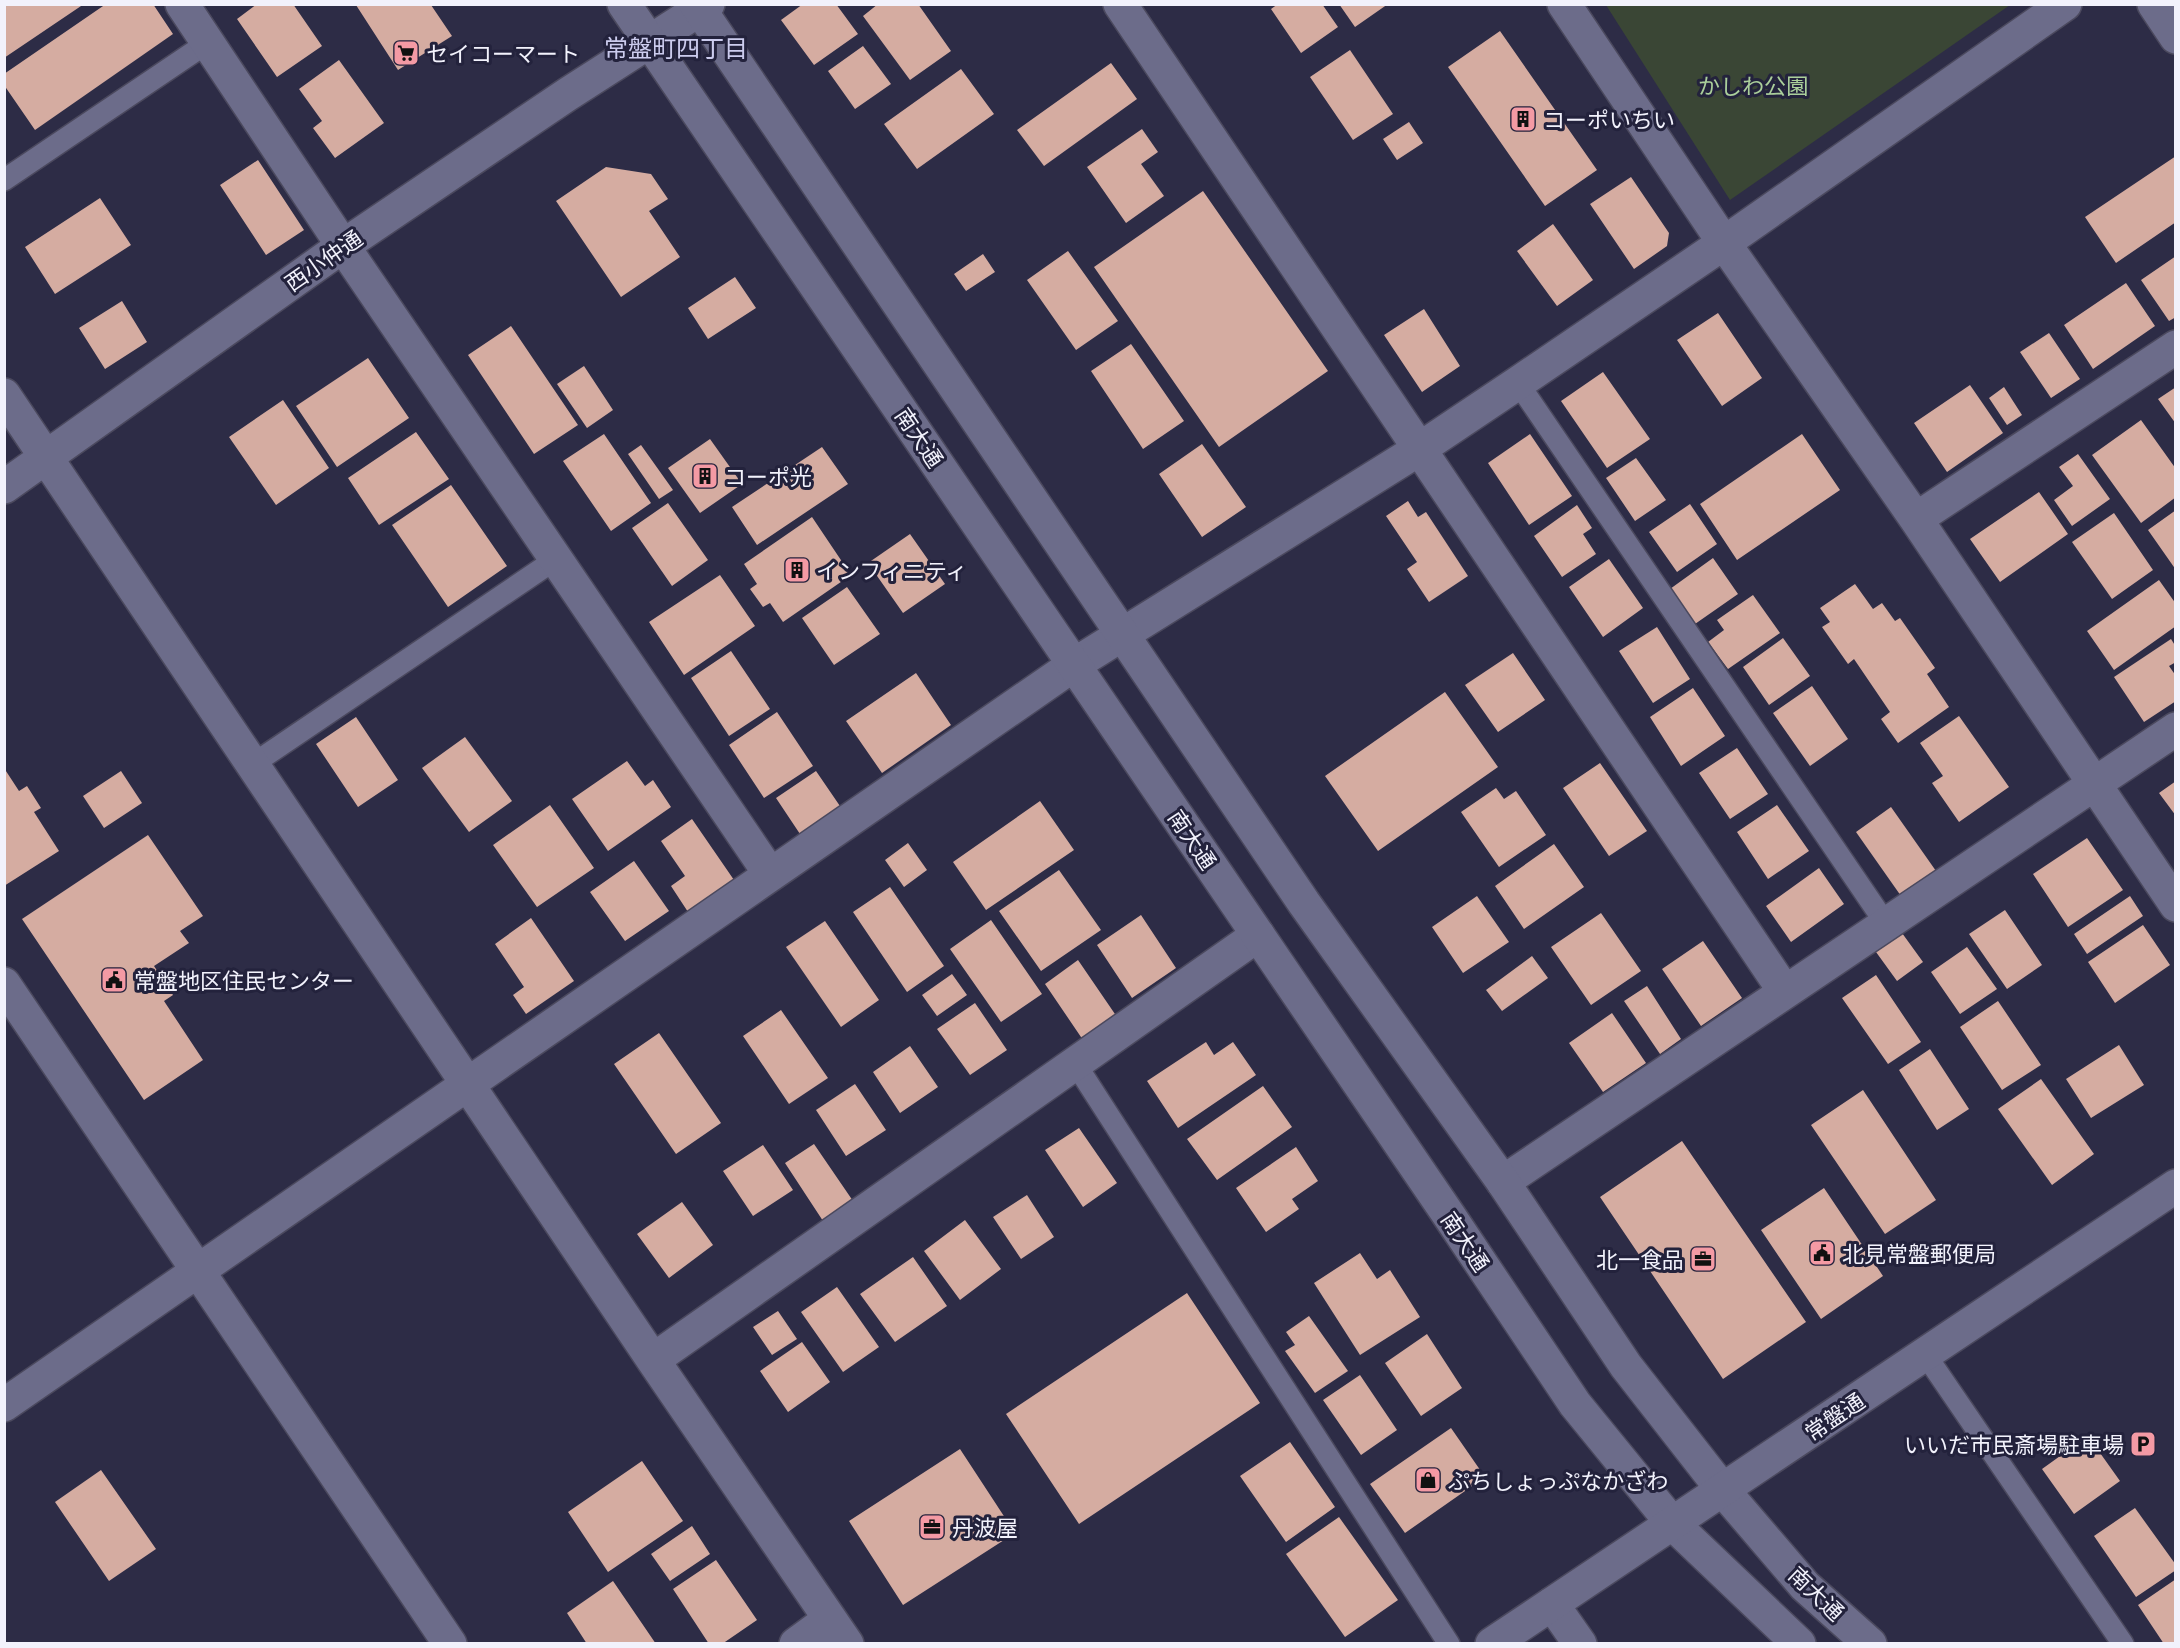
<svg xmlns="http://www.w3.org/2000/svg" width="2180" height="1648" font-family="'Exo 2','Noto Sans JP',sans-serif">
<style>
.green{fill:#3a4635}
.building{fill:#d5aca1}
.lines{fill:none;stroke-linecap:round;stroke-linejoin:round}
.service-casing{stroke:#4b495e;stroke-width:24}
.minor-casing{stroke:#4b495e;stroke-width:36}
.tertiary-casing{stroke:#4b495e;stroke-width:36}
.secondary-casing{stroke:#4b495e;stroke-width:36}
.service{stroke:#6c6c8a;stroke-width:21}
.minor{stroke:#6c6c8a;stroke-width:33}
.tertiary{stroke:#6c6c8a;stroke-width:33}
.secondary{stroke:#6c6c8a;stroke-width:33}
.labels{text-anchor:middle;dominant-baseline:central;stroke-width:6;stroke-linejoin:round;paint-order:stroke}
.poi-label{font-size:22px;fill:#f2f2fc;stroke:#23223c;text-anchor:start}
.park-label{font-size:22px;fill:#abcf9b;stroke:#23223c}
.street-label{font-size:22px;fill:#f2f2fc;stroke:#23223c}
.neighbourhood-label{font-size:24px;fill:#cce;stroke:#23223c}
</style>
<rect width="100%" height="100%" fill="#2d2c46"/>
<path class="green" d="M1606,5H2010L1730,200Z"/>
<path class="building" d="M4,4H84L4,58Z
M106,4H141L142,6L153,4L173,34L35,130L4,85V74Z
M257,4H293L322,46L277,77L237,19Z
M803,4H836L858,34L814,65L781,20Z
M878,4H918L951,51L910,80L863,16Z
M1278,4H1322L1338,27L1301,53L1271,9Z
M1339,4H1388L1355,27Z
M356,5H431L452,36L398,70Z
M1500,31L1597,170L1545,206L1448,67Z
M863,46L891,84L855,109L828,71Z
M1350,50L1393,114L1353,140L1310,77Z
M339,60L384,123L335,158L313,128L322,121L299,89Z
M1111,63L1137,99L1044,166L1017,130Z
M961,69L994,114L917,169L884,124Z
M1409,122L1423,143L1397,160L1383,139Z
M1142,129L1158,152L1141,164L1164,196L1126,223L1087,167Z
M2176,156V222L2116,263L2085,217Z
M258,160L304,230L266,255L220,185Z
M606,167L651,174L668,199L649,211L680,257L621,297L556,201Z
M1631,177L1669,233L1667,246L1634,269L1590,204Z
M1203,191L1328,371L1219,447L1094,267Z
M100,198L131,245L55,294L25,247Z
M1553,224L1593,280L1557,306L1517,251Z
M1068,251L1118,321L1076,350L1027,280Z
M983,254L995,272L966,291L954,274Z
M2176,256V317L2169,321L2141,280Z
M735,277L756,308L708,339L688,308Z
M2126,283L2155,326L2093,369L2064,325Z
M122,301L147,342L105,369L79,328Z
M1424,309L1460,366L1422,392L1384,335Z
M1718,313L1762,378L1722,406L1677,340Z
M511,326L578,425L534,454L468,355Z
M2049,333L2080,379L2051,398L2020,352Z
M1131,344L1184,421L1143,449L1091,371Z
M368,358L409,418L337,467L296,406Z
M584,366L613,410L587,428L557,384Z
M1603,372L1650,439L1607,468L1561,401Z
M1970,385L2003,433L1947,472L1914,423Z
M2004,387L2022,415L2007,425L1989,398Z
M2176,387V424L2158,399Z
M283,400L329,468L276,505L229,437Z
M2141,420L2176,469V497L2141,523L2092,455Z
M416,432L449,479L379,525L348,478Z
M604,434L651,503L611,531L563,461Z
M1530,434L1572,496L1529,525L1488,463Z
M1802,434L1840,490L1737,560L1700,504Z
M710,439L742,484L700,513L668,468Z
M1202,444L1246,507L1202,537L1159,474Z
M641,445L673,490L659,499L628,454Z
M822,447L848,484L757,545L732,507Z
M2078,454L2110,499L2072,526L2054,500L2073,486L2059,467Z
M1636,458L1666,500L1635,521L1606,478Z
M451,485L507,566L448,607L392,525Z
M2039,492L2068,534L2000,582L1970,539Z
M1408,501L1418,517L1426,512L1468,576L1429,602L1407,569L1417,562L1386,516Z
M668,503L708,560L672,586L632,528Z
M1690,504L1717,544L1677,572L1649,532Z
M1577,505L1592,528L1583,534L1596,554L1562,577L1534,536Z
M2176,510V570L2148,530Z
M2114,513L2153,570L2112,599L2072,542Z
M812,517L851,575L783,622L770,603L763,607L750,589L757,584L744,564Z
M910,534L945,584L903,613L868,563Z
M1713,558L1738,594L1695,624L1670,589Z
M1609,559L1643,608L1603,637L1569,587Z
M720,575L755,626L684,675L649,622Z
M2159,580L2176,604V626L2114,670L2087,631Z
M1855,584L1873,609L1882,603L1895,621L1900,618L1935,668L1927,674L1949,707L1898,743L1881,719L1890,712L1854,659L1848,664L1822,627L1830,622L1820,608Z
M847,587L880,634L834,665L802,618Z
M1753,595L1780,633L1728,669L1708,642L1724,630L1717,620Z
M1657,627L1690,679L1653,703L1619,651Z
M1783,638L1810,676L1769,705L1743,667Z
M2171,639L2176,647V662L2169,666L2176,676V701L2144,722L2114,677Z
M731,651L770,709L729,736L691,678Z
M1513,653L1545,700L1498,732L1465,685Z
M916,673L951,725L882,773L846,721Z
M1812,686L1848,739L1810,766L1773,713Z
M1693,688L1725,736L1681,766L1650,717Z
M1445,692L1498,767L1378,851L1325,776Z
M777,712L813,766L764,798L729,745Z
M1959,716L2009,787L1959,822L1932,783L1943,776L1920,743Z
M356,717L398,780L358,807L316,744Z
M465,737L512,801L469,832L422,768Z
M1737,748L1768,794L1730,819L1699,773Z
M627,761L645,786L653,780L671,807L608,851L572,799Z
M1600,763L1647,831L1609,856L1563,788Z
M4,768L19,791L27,786L41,808L34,812L59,851L4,886Z
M121,771L142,803L104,828L83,796Z
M816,771L842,809L802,837L776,798Z
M2176,781V816L2159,793Z
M1496,788L1504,799L1516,791L1546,835L1499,867L1461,812Z
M1040,801L1074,850L986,910L953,862Z
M550,805L594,868L537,907L493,845Z
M1777,805L1809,851L1768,879L1737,832Z
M1891,807L1936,871L1901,896L1856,832Z
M692,819L734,880L688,912L671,886L685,876L661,841Z
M148,835L203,916L180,931L189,943L154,966L173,995L164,1001L203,1060L144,1100L22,919Z
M2087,838L2123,890L2068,927L2033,874Z
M908,843L927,870L904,887L885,860Z
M1554,844L1584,887L1524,929L1495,886Z
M634,861L669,911L625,941L590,892Z
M1819,868L1844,904L1791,942L1766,906Z
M1059,870L1101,930L1041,971L999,911Z
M890,887L944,966L907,992L853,912Z
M1477,896L1509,942L1463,973L1432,927Z
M2130,896L2143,916L2087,954L2074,934Z
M2005,910L2042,965L2007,989L1969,934Z
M1601,913L1641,971L1591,1005L1551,947Z
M1141,915L1176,968L1132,998L1097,945Z
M531,918L574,981L526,1014L513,995L524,987L495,944Z
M991,920L1042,994L1001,1022L950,949Z
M825,921L879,1000L841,1027L786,947Z
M2143,925L2170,965L2115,1003L2088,962Z
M1902,933L1923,962L1897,981L1876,952Z
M1703,941L1742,998L1701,1026L1662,969Z
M1967,947L1997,989L1960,1014L1931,972Z
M1532,956L1548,978L1502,1011L1486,990Z
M1078,960L1117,1017L1083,1040L1045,984Z
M952,974L967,995L937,1016L922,995Z
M1876,975L1921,1042L1888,1064L1842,998Z
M1647,986L1681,1039L1660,1054L1624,1001Z
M1998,1001L2041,1065L2002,1090L1960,1027Z
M975,1003L1007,1050L970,1075L937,1029Z
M781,1010L828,1078L789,1104L743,1036Z
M1612,1013L1646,1063L1603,1092L1569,1043Z
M659,1033L721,1123L676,1154L614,1064Z
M1206,1042L1214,1055L1233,1042L1256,1075L1178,1128L1147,1081Z
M2119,1045L2144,1085L2091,1118L2066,1079Z
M910,1046L938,1087L900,1113L873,1072Z
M1930,1049L1969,1109L1937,1130L1899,1070Z
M2041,1079L2094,1154L2052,1185L1998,1109Z
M855,1084L886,1130L846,1156L816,1110Z
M1263,1086L1292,1127L1217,1180L1187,1139Z
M1863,1090L1936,1200L1885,1234L1811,1125Z
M1079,1128L1117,1183L1083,1207L1045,1150Z
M1682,1141L1806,1322L1723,1379L1600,1197Z
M814,1144L853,1201L823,1221L785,1163Z
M763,1145L793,1190L753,1216L723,1171Z
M1296,1147L1318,1181L1292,1199L1299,1209L1266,1232L1236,1188Z
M1824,1188L1883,1276L1821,1319L1761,1230Z
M1027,1195L1054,1237L1021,1259L993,1217Z
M682,1202L713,1245L669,1278L637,1234Z
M965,1220L1001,1269L960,1300L924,1251Z
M1360,1253L1377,1279L1390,1270L1420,1317L1360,1355L1314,1283Z
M913,1257L947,1306L895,1342L860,1294Z
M837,1287L879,1347L843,1372L801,1312Z
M1187,1293L1260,1403L1079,1524L1006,1414Z
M778,1311L797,1339L772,1355L753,1327Z
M1309,1316L1348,1371L1315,1393L1285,1351L1295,1345L1286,1332Z
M1427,1334L1462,1388L1421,1416L1385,1363Z
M802,1342L830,1382L788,1412L760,1371Z
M1360,1375L1397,1430L1361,1455L1323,1400Z
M1451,1428L1485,1477L1405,1533L1370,1484Z
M2088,1436L2120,1481L2074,1514L2042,1469Z
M1290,1442L1335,1507L1286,1542L1240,1476Z
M960,1449L1015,1533L903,1605L849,1521Z
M642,1461L683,1521L608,1572L568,1512Z
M101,1470L156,1549L109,1581L55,1502Z
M2135,1508L2176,1565V1570L2136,1597L2094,1536Z
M1339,1517L1398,1600L1345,1637L1286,1554Z
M692,1526L710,1554L670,1581L651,1554Z
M716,1560L757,1620L722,1644H709L673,1589Z
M2176,1579V1644H2164L2138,1605Z
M613,1581L656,1644H587L567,1613Z"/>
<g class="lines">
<g class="service-casing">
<path id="service" d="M4,180L207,43
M1518,383L1886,924
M253,764L556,559
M1075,1063L1449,1644
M1925,1354L2123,1644"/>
</g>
<g class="minor-casing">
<path id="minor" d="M182,4L343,246L770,874
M1120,4L1785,992
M1564,4L1724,243L1916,519L2176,905
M2154,4L2176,37
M4,395L653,1360L847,1644
M4,487L343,246L568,94L708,4
M1916,519L2176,347
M4,984L450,1644
M1503,1182L2176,729
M653,1360L1258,935
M4,1405L1075,664L1418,450L1518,383L1724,243L2065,4
M1552,1604L1580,1644
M796,1644L830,1619"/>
</g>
<g class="tertiary-casing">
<path id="tertiary" d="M624,4L1450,1217L1575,1404L1672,1523L1799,1644
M696,4L1304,903L1503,1182L1626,1366L1722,1489L1805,1586L1870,1644"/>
</g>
<g class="secondary-casing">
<path id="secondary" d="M1492,1644L2176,1186"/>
</g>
<use href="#service" class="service"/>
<use href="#minor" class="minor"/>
<use href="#tertiary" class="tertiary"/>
<use href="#secondary" class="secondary"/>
</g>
<defs>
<g id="supermarket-square" transform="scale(1.35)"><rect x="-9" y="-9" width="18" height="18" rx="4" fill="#f49aa4" stroke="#23223c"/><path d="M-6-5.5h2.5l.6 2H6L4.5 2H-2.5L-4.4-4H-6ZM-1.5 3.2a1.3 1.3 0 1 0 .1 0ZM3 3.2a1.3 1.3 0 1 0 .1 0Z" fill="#111"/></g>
<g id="building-square" transform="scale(1.35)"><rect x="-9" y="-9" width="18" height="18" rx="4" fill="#f49aa4" stroke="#23223c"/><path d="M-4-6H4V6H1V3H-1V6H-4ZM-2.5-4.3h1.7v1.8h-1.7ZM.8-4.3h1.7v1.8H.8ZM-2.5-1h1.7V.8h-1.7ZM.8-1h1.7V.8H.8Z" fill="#111"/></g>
<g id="civic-square" transform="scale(1.35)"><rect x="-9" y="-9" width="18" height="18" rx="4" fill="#f49aa4" stroke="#23223c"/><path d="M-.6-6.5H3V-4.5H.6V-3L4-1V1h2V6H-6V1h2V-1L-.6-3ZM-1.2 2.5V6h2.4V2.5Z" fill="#111"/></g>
<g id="office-square" transform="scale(1.35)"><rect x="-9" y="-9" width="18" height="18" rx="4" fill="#f49aa4" stroke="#23223c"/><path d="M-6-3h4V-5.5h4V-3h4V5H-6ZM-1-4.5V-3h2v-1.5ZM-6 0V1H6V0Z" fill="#111"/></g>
<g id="parking-square" transform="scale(1.35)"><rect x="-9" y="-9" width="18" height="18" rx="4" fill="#f49aa4" stroke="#23223c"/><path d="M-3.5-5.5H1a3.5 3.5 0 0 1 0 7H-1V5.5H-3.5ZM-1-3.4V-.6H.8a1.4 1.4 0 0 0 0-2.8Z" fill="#111"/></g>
<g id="shop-square" transform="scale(1.35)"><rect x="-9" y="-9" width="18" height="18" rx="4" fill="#f49aa4" stroke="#23223c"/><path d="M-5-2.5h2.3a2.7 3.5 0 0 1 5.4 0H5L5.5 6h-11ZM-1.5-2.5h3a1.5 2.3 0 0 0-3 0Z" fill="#111"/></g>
</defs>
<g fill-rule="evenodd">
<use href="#supermarket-square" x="406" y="53"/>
<use href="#building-square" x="1523" y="119"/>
<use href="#building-square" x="705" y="476"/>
<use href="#building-square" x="797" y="570"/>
<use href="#civic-square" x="114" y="980"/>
<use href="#civic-square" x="1822" y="1253"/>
<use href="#office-square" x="1703" y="1259"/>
<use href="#parking-square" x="2143" y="1444"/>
<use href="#shop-square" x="1428" y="1480"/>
<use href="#office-square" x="932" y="1527"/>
</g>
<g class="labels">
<g class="poi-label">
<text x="426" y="53">セイコーマート</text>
<text x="1543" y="119">コーポいちい</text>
<text x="724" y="476">コーポ光</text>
<text x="816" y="570">インフィニティ</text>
<text x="134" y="980">常盤地区住民センター</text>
<text x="1842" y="1253">北見常盤郵便局</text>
<text x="1684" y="1259" text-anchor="end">北一食品</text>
<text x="2124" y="1444" text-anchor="end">いいだ市民斎場駐車場</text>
<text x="1448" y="1480">ぷちしょっぷなかざわ</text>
<text x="952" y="1527">丹波屋</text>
</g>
<g class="park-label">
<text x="1753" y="85">かしわ公園</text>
</g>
<g class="street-label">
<text transform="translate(323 260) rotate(-35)">西小仲通</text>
<text transform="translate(920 437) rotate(56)">南大通</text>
<text transform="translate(1193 839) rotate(56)">南大通</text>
<text transform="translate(1466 1241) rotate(56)">南大通</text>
<text transform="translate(1834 1416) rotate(-34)">常盤通</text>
<text transform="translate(1817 1593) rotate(44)">南大通</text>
</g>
<g class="neighbourhood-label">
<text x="676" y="47">常盤町四丁目</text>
</g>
</g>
<rect width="2180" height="1648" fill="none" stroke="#f2f2fc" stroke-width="12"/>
</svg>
